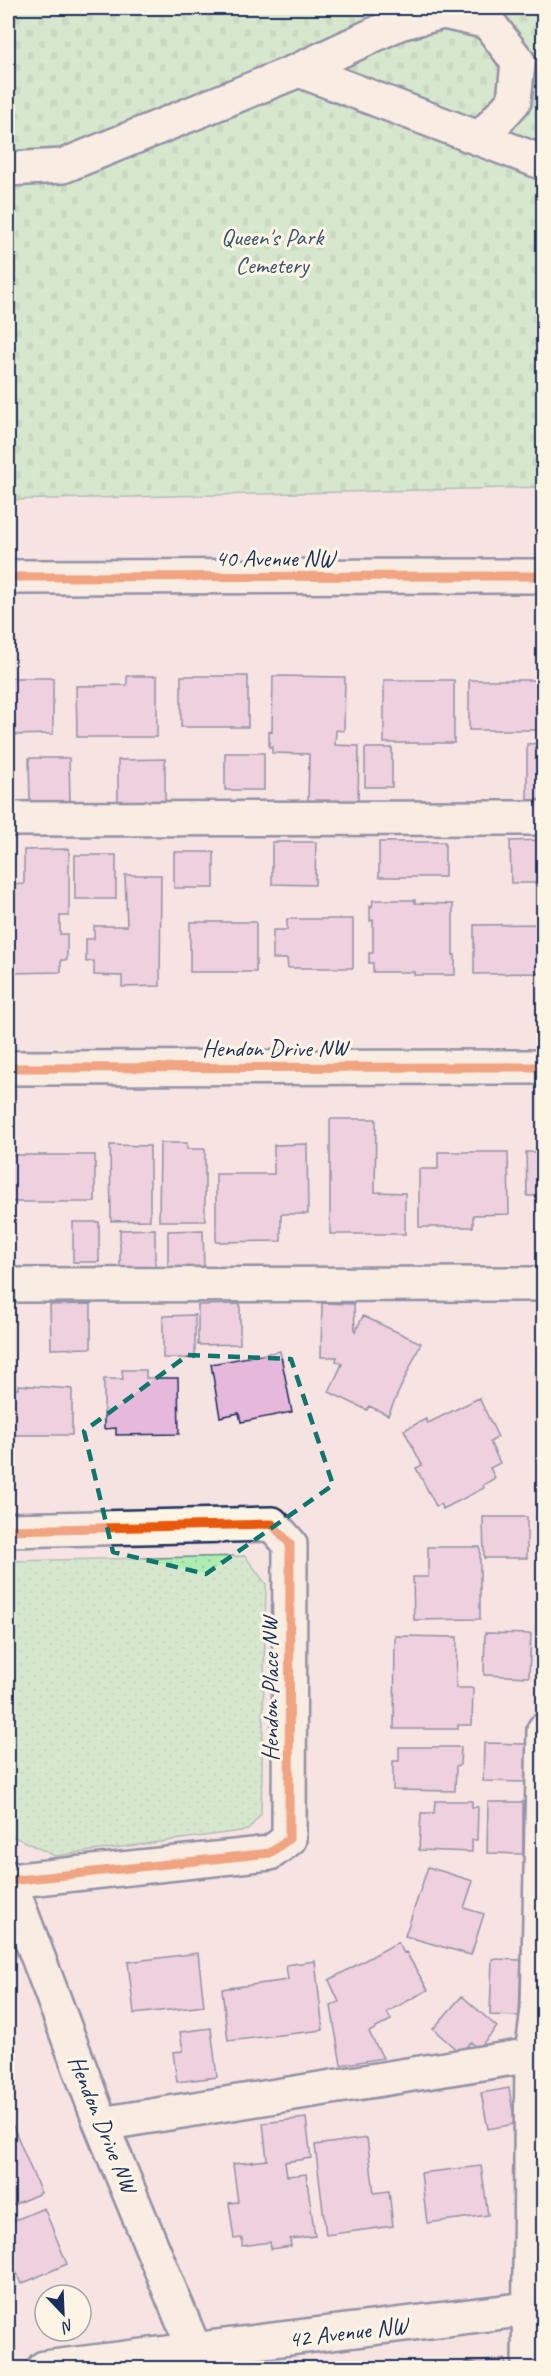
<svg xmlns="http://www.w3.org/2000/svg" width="551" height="2376" font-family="Caveat,sans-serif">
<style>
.grass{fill:url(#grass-dots);stroke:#658e88;stroke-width:1.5}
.cemetery{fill:url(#cemetery-stones);stroke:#658e88;stroke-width:1.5}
.building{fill:#e5b8dc;stroke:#1b2f5e;stroke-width:1.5}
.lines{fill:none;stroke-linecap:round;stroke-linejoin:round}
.minor-casing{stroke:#1b2f5e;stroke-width:38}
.minor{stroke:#fcf5e5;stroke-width:33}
.cycleway-casing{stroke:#fcf5e5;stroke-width:13}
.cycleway{stroke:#e8590c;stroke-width:9}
.marked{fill:none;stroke:#0f766e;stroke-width:4.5;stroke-dasharray:12 8;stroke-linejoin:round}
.labels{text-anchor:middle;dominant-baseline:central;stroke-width:6;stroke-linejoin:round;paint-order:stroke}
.park-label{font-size:24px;fill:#39556f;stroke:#fcf5e5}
.street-label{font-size:24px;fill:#1b2f5e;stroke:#fcf5e5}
</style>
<defs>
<pattern id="grass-dots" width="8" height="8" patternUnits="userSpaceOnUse" patternTransform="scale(1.5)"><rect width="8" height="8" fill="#afecb3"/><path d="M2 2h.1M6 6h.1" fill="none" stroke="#96cb9c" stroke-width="1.8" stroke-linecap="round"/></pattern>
<pattern id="cemetery-stones" width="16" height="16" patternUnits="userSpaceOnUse" patternTransform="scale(1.5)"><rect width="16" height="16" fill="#afecb3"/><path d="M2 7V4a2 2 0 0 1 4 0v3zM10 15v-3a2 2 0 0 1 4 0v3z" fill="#96cb9c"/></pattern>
</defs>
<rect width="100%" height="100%" fill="#f5e3e2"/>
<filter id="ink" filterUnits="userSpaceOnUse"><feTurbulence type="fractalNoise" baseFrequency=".0167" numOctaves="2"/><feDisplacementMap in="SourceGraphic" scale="12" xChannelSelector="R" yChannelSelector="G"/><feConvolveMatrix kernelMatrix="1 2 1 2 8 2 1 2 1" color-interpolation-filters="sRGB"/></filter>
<g filter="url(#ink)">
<path class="grass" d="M245,1556L266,1584L261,1814L248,1830L55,1856L8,1834V1561Z"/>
<path class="cemetery" d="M8,8H543V487L8,500Z"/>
<path class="building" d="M127,676H157V737H77L76,686L127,685Z
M181,676H248V727H181Z
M273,676L345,677L344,731L336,730L335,745L359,746L358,804L308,803L309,754L272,753V747H269V731L272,732Z
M8,678H53V734L8,735Z
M384,680H454V743H384Z
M469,680H541V730H469Z
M544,743V801H527V744Z
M365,748H392V787H365Z
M225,753H264V790H225Z
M29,758H69L70,802H30Z
M165,759V802L118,803V760Z
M544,840V883H511L510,841Z
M272,842H316L315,885L272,884Z
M379,842H445V877H379Z
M69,849V916H60V934H67V960H61V972L8,973V885L24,884V850Z
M174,852H214V888H174Z
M75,855H116V899H75Z
M125,875H161L160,986L122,987V976L94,975V961L86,962V939H94V926H127Z
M373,900H415V903L453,904V955H455V975H414V972H373V963H369V953H373V920L370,921V906L372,907Z
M287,919H353V968H288L287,959H273V930H287Z
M190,922H256V972H190Z
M544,924V973L474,974V925Z
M330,1119H376L375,1192L405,1193V1234H330Z
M160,1143H187V1149H205V1221H159Z
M307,1144L308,1214H281V1241L216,1242V1174H274V1145Z
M110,1145L150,1146V1220L111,1221Z
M438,1152H508L509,1214L473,1215V1227H419V1169H438Z
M526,1152H544V1196H527Z
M10,1155H95V1202H10Z
M73,1222H99V1262H73Z
M155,1229V1268L120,1269V1230Z
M203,1230L204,1267L168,1268V1231Z
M322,1303L354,1304L355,1332L363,1316L421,1343L388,1415L369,1406L367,1410L329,1392L342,1364L336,1361L337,1357H321Z
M91,1304V1348L51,1349L50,1305Z
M240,1304V1344L198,1345V1305Z
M195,1315V1358H163V1316Z
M280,1351L292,1412L241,1422L239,1413L220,1417L211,1364Z
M122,1370H146V1378H178L179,1434L116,1435V1428L104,1429V1379H123Z
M18,1385L72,1389V1435H8V1389H18Z
M479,1398L498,1437L490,1442L500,1463L490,1468L495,1478L483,1485L484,1488L443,1509L440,1504L436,1506L416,1468L422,1465L404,1430L426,1419L428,1423Z
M483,1517H527V1558H484Z
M428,1547H480V1619L414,1620L413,1577H428Z
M485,1633L531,1634L529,1677L484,1675Z
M395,1636L457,1637L456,1688H473L472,1725H458V1729H394Z
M484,1743L527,1744L526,1782L483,1781Z
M399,1747H461L460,1765L456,1766L455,1791L393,1790V1761H399Z
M435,1801H472V1807H478L477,1840H472V1852L419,1850L421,1813H434Z
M488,1802H523V1854L487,1853Z
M428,1867L473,1881L464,1908L484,1914L471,1955L405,1936Z
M398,1942L404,1953L406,1952L428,1990L387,2012L391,2020L369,2032L383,2058L341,2065L331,2006L339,2002L329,1980Z
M198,1953L204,2006L134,2014L128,1962Z
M492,1959L521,1960L519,2016L490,2015Z
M315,1961L323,2030L228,2041L222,1989L288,1980L286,1965Z
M462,1996L497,2027L478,2049L471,2042L460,2053L433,2029Z
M211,2028L217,2077L177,2082L173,2052L183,2051L180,2032Z
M509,2088L515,2124L488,2129L481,2093Z
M306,2118L311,2158L285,2162L287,2176L306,2174L315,2236L290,2239L291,2246L271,2249L270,2242L242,2246V2238L234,2239L229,2203L238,2202L233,2164L267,2160L263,2123Z
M13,2126L41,2193L8,2207V2128Z
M367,2138L374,2193L389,2191L393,2226L326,2235L315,2145Z
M481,2166L488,2215L427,2223L421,2173Z
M44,2208L67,2264L21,2284L8,2251V2223Z
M505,2359L506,2368H466L465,2363Z"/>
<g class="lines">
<g class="minor-casing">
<path id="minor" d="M299,70L399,23L443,12L488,22L518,62L514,101L480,139
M8,169L63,166L299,70L544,163
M8,577L544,576
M8,819L544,818
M8,1068L544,1067
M8,1285L544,1284
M8,1530L272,1524L290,1544L289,1839L270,1853L9,1881
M8,1878L101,2124L202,2368
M101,2124L532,2055
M44,2368L544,2307
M529,2368L532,2055L538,2010L544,1730"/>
</g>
<use href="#minor" class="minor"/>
<g class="cycleway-casing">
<path id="cycleway" d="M8,577L544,576
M8,1068L544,1067
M8,1530L272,1524L290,1544L289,1839L270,1853L9,1881"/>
</g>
<use href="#cycleway" class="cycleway"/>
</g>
</g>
<path d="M0 0H551V2376H0ZM188,1355L291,1359L333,1485L206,1574L113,1552L84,1431Z" fill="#f5e3e2" fill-opacity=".55" fill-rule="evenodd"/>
<path class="marked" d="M188,1355L291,1359L333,1485L206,1574L113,1552L84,1431Z"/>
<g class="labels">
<g class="park-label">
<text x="272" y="237">Queen's Park<tspan x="272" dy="28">Cemetery</tspan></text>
</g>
<g class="street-label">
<text x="275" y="558">40 Avenue NW</text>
<text x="275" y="1048">Hendon Drive NW</text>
<text transform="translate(270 1689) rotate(-90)">Hendon Place NW</text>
<text transform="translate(103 2124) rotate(68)">Hendon Drive NW</text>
<text transform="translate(348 2332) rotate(-7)">42 Avenue NW</text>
</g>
</g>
<rect width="551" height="2376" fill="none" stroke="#fcf5e5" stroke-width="30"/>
<rect x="15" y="15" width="521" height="2346" fill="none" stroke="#1b2f5e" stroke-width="2" filter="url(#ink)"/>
<g transform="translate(63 2313) rotate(157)"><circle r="28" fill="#fcf5e5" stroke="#a2a6af" stroke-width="1.5"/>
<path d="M0-4.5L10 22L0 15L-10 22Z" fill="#1b2f5e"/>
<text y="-9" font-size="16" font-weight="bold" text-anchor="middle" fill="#1b2f5e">N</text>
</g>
</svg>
